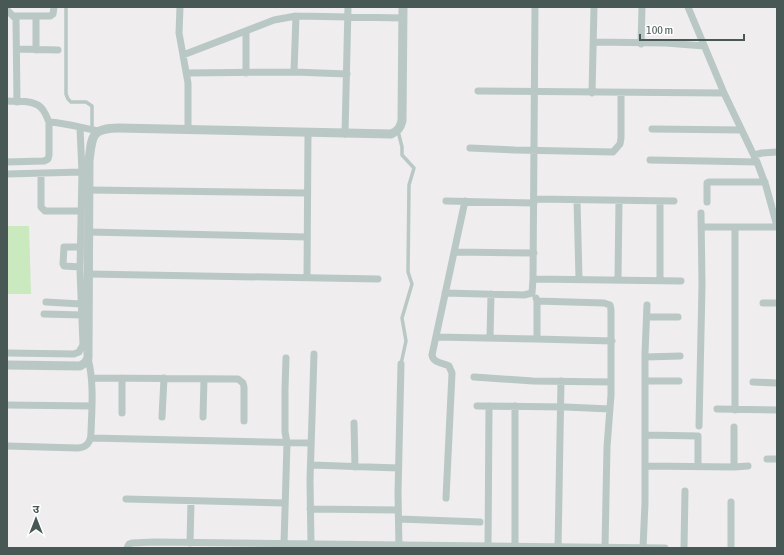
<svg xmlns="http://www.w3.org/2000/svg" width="784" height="555" font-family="'Asap Condensed','Noto Sans Devanagari',sans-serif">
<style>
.green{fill:#cae9bf}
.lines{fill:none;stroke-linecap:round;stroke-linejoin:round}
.service{stroke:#b9c8c5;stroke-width:3.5}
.minor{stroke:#b9c8c5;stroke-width:7}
.tertiary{stroke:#b9c8c5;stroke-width:9}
</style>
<rect width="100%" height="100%" fill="#efedee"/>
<path class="green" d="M7,226H29L31,294H7Z"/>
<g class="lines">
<path class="service" d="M66,7V94L68,99L71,102H86L92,106V130
M398,131L402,147V155L414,168L409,185L408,272L412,284L402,318L406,341L401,364"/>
<path class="minor" d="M180,7L179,33L188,83V129
M688,7L724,93L757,162L766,186L777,226
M7,10L16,19L17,102
M14,16H50L53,14L54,7
M36,16V50
M594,42L666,43L704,46
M641,44L642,7
M17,49L58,50
M183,55L274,20L296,16L403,18
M294,72L296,16
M187,73L294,72L347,74
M246,73V31
M478,91L724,93
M592,93L594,7
M7,101C19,102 36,99 43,110C46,114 47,118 49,122C66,123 82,128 99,131
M652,129L741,130
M345,134L348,7
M470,148L515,150L613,152L620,144L621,138V93
M754,155L762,153L777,152
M650,160L757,162
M7,162L44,161L48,159L49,155V122
M7,174L82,172
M41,174V207L45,211H81
M90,190L307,193
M534,199L674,201
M577,200L579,279
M446,201L534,203
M707,202V183L709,182H765
M701,227H777
M735,227V410
M89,232L307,237
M454,252L534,253
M80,267L64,266L63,264L64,247H80
M89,274L378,279
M307,277L308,132
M533,279L681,281
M618,279L619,201
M660,280V201
M445,293L524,295L532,293
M532,293L533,279L535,7
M537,301L604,303L610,305L611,310V395L607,447L605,547
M46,302L81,304
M763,303H777
M44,314L82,315
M647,317H678
M436,337L537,339V301L536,298
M490,338L491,294
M537,339L612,341
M7,353L74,354L79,352L83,345L80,270L82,172L80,128
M645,357L680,356
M474,377L533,381L611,382
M93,378L238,379L243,383L244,387V421
M122,378V413
M645,381H679
M753,382L777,383
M7,405L92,406
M477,406L565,407L610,409
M717,409L777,410
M162,417L164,378
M203,417L204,379
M354,423L355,467
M699,426L702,285L701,213
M734,427V467L748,466
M646,435L698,436V467
M91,438L311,443
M7,446L78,448C88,447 91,441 91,432C92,407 94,382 88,358
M767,459H777
M311,465L398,468
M646,466L734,467
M446,498L452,373L449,366C443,363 433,363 432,355L465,201
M126,499L285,503
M731,502V548
M310,509L398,510
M399,519L480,522
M190,543L191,501
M284,544L287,443L285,432V389L286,358
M311,544L310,480L314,354
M515,545V406
M127,548L129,544L132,543L154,542L665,548
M399,548L398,493L401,364
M488,548L489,406
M558,548L561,381
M643,548L645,503V353L647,305
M684,548L685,491"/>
<path class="tertiary" d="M7,365L80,366L85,363L88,358L89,161C92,136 91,128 119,128L391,134C398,131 400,128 402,121L403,7"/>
</g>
<rect width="784" height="555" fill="none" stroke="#475855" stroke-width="16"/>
<g transform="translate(36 519)" stroke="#ffffff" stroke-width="3" paint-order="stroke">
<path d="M0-3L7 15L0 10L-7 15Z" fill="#475855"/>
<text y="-6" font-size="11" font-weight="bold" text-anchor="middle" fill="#475855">उ</text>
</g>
<path d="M640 34v6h104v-6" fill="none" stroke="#475855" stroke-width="2"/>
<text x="646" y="34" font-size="12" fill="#475855" stroke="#ffffff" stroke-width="3" paint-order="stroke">100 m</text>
</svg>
